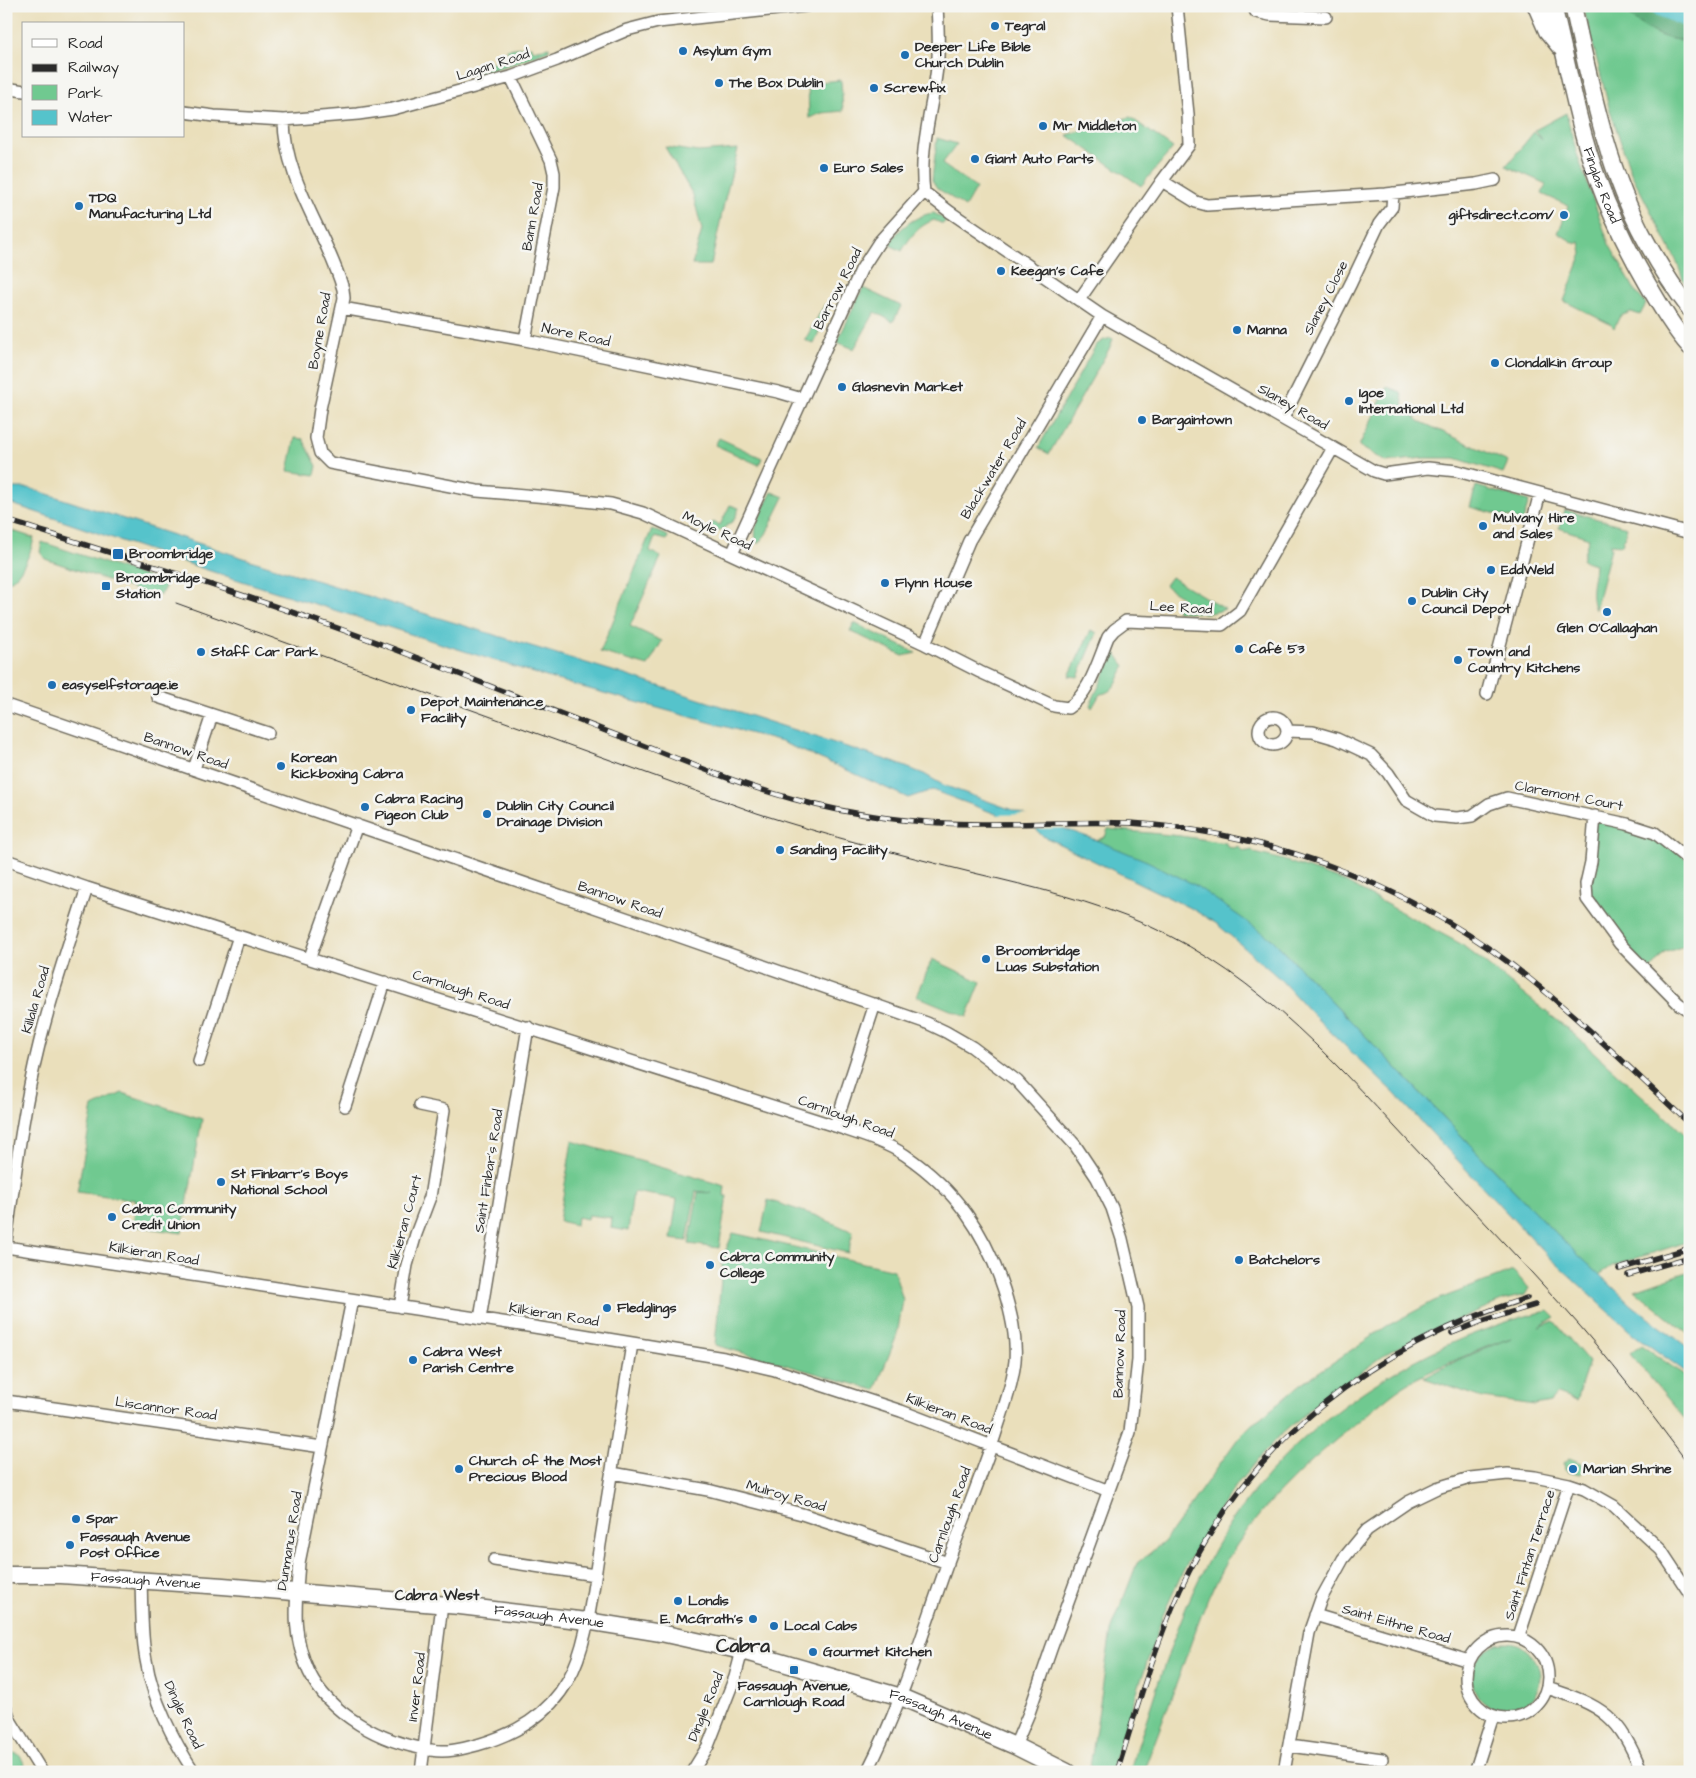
<svg xmlns="http://www.w3.org/2000/svg" width="1696" height="1778" font-family="'Architects Daughter',sans-serif">
<style>
.green{fill:#70c990;stroke:#4e7a5e}
.forest{fill:#5cad7a;stroke:#446c52}
.water{fill:#55c3cb;stroke:#40777b}
.pier{fill:#eadfbb}
.lines{fill:none;stroke-linecap:round;stroke-linejoin:round}
.river{stroke:#55c3cb;stroke-width:21}
.street-casing{stroke:#6e6a5d;stroke-width:14}
.secondary-casing{stroke:#6e6a5d;stroke-width:19}
.street{stroke:#fff;stroke-width:11}
.secondary{stroke:#fff;stroke-width:16}
.tram{stroke:#2b2b2b;stroke-width:1}
.rail-casing{stroke:#2b2b2b;stroke-width:5.5}
.rail{stroke:#f6f6f2;stroke-width:4;stroke-dasharray:11;stroke-linecap:butt}
.poi-dot{fill:#1f6fb2;stroke:#f6f6f2;stroke-width:2}
.labels{text-anchor:middle;dominant-baseline:central;stroke-width:5;stroke-linejoin:round;paint-order:stroke}
.poi-label{font-size:14px;font-weight:bold;fill:#2b2b2b;stroke:#f6f6f2;text-anchor:start}
.street-label{font-size:14px;fill:#2b2b2b;stroke:#f6f6f2}
.neighbourhood-label{font-size:15px;font-weight:bold;fill:#2b2b2b;stroke:#f6f6f2}
.district-label{font-size:19px;font-weight:bold;fill:#2b2b2b;stroke:#f6f6f2}
</style>
<rect width="100%" height="100%" fill="#f6f6f2"/>
<filter id="ink" filterUnits="userSpaceOnUse"><feTurbulence type="fractalNoise" baseFrequency=".02" numOctaves="2"/><feDisplacementMap in="SourceGraphic" scale="10" xChannelSelector="R" yChannelSelector="G"/><feConvolveMatrix kernelMatrix="1 2 1 2 8 2 1 2 1" color-interpolation-filters="sRGB"/></filter>
<filter id="wash" filterUnits="userSpaceOnUse"><feTurbulence type="fractalNoise" baseFrequency=".0096" numOctaves="4" result="noise"/><feDisplacementMap in="SourceGraphic" scale="20" xChannelSelector="R" yChannelSelector="G"/><feGaussianBlur stdDeviation="1.12" result="paint"/><feColorMatrix in="noise" values="0 0 0 0 0 0 0 0 0 0 0 0 0 0 0 0 0 1.4 0 .05"/><feComposite in="paint" operator="in"/></filter>
<g filter="url(#wash)">
<rect width="100%" height="100%" fill="#eadfbb"/>
<path class="green" d="M1583,6H1690V289L1684,282L1676,260L1631,173L1609,107Z
M531,46L532,50L549,47V50L512,64L470,76L469,69L482,68L483,63L510,61L507,49Z
M841,80L843,111L822,113L809,118L808,83Z
M1566,113L1577,154L1609,244L1636,292L1646,304L1640,315L1631,312L1620,316L1614,328L1610,324L1564,301L1582,254L1580,242L1576,244L1558,233L1569,206L1542,194L1546,184L1506,166L1534,132L1542,140L1535,130Z
M1130,117L1173,148L1141,186L1067,135Z
M937,138L957,144L942,164L976,188L965,207L937,188L932,180Z
M665,147L698,152L738,149L725,199L711,265H692L702,230L693,195Z
M934,213L946,220L943,224L934,220C918,226 910,237 902,251L890,245C895,230 918,214 934,213Z
M863,288L901,306L893,322L875,312L854,349L837,342Z
M825,304L830,307L814,344L805,340Z
M1111,338L1113,339L1109,349L1049,454L1038,448L1096,345L1104,340Z
M1387,387L1401,392L1404,407L1419,421L1508,462L1503,473L1455,458H1424L1386,462L1359,446Z
M295,438L303,439L317,466L315,475L288,471Z
M719,438L762,458L759,465L715,445Z
M1476,486L1529,501L1523,521L1470,507Z
M772,492L784,497L766,534L758,544C749,529 765,506 772,492Z
M730,505L739,508L734,520L720,531L710,530L713,522L720,525Z
M1565,510L1627,527L1622,545L1610,544L1611,548L1595,610C1588,594 1594,581 1595,564L1582,560L1589,538L1559,528Z
M652,529L668,536L667,540L655,537L650,551L661,557L630,626L662,641L648,666L600,652Z
M10,530L34,538C31,553 22,575 8,582Z
M42,542L162,582L165,587L161,594H148L45,559L40,552Z
M1171,577L1225,609C1210,616 1192,612 1176,611L1182,598C1177,591 1170,591 1165,585Z
M854,623L916,653L903,656L850,631Z
M1091,630L1097,633L1078,677L1069,676Z
M1115,652L1125,666C1118,678 1115,693 1100,694L1092,708L1090,705Z
M1595,816L1655,833L1690,861L1688,927L1690,944L1664,953L1648,973L1587,899Z
M1108,829L1181,836L1226,843L1227,847L1234,848L1238,846C1242,852 1246,852 1252,850L1255,853L1283,860L1341,880L1461,944L1568,1029L1690,1139V1241L1612,1266L1599,1275L1556,1234L1273,940L1096,840L1105,837Z
M932,959L981,982L967,1017L917,996Z
M122,1093L202,1119L182,1233L133,1226L136,1200L77,1192L93,1107Z
M572,1141L725,1186L724,1196H727L719,1248L689,1244L698,1192L711,1193L696,1191L687,1241L671,1239L677,1199L633,1192L628,1231L611,1228L612,1218L588,1215L587,1219L577,1217L576,1225L559,1221Z
M768,1200L817,1216L853,1232L848,1253L761,1232Z
M733,1233L894,1270L903,1300L897,1335L875,1390L715,1345L723,1257Z
M1513,1271L1529,1288L1525,1295L1504,1300L1432,1330L1389,1352L1316,1404L1274,1441L1238,1483L1216,1515L1183,1571L1163,1615L1110,1772H1096L1090,1767L1111,1631L1137,1563L1164,1542L1239,1437L1252,1424L1260,1419L1301,1384L1387,1326L1434,1301Z
M1690,1271V1335L1635,1290Z
M1549,1311L1555,1317L1539,1327L1554,1321L1589,1362L1576,1401L1557,1394L1550,1402L1535,1405L1483,1398L1424,1378L1460,1359L1511,1338C1479,1349 1448,1363 1417,1378C1398,1387 1381,1403 1365,1416C1308,1462 1249,1513 1216,1581C1205,1603 1197,1627 1188,1651C1174,1691 1159,1732 1143,1772H1129C1155,1697 1175,1619 1214,1550C1270,1450 1371,1373 1476,1333C1500,1324 1524,1315 1549,1311Z
M1641,1345L1690,1379V1425L1630,1354Z
M1569,1458L1582,1463L1584,1469L1580,1475L1566,1472L1564,1470L1563,1463Z
M1472 1677a34 34 0 1 1 68 0a34 34 0 1 1-68 0Z
M8,1751L20,1755L28,1772H6V1752Z"/>
<path class="forest" d="M1619,6H1690V40C1660,42 1639,25 1619,6Z"/>
<path class="water" d="M6,488H29L253,561L619,673L893,762L924,774L943,785L1096,840L1147,861L1195,885L1273,940L1556,1234L1632,1305L1690,1349V1375L1633,1334L1545,1253L1394,1093L1312,1014L1279,978L1217,924L1194,910L1041,835L1036,829L932,790L908,798L849,771L781,742L553,679L207,570L6,502Z"/>
<path class="pier" d="M1031,814L1070,828L1030,829L995,815Z"/>
<g class="lines">
<path class="river" d="M1661,6L1690,18"/>
</g>
</g>
<g filter="url(#ink)">
<g class="lines">
<g class="street-casing">
<path id="street" d="M1253,6L1256,12L1270,15L1326,17
M511,77L551,160L554,173V187L525,340
M6,88L24,91
M184,112L214,116L284,120L358,114L393,109L511,77L557,60L627,30L658,22L806,6
M284,120C284,180 327,233 343,289L344,298L320,409L316,438L320,453L330,463L477,491L548,497L611,504L643,513L925,644L980,672L1054,706L1068,708C1090,693 1098,661 1108,637L1114,630L1126,621L1222,625L1240,611L1333,448
M1162,181L1196,202L1207,205L1386,194L1476,184L1495,180
M924,192L950,212L1102,316L1374,471L1384,474L1428,468L1457,471L1690,533
M1079,300L1162,181L1189,145L1188,114L1177,6
M342,308L525,340L778,392L802,399
M1283,418L1351,283L1379,224L1392,207L1393,193
M732,554L861,270L879,242L924,192C918,147 935,102 938,57C939,40 938,23 937,6
M925,644L969,541L1102,316
M1487,694L1540,493
M158,697L268,733
M6,705L652,927L927,1023L946,1032L972,1047L1017,1081L1075,1145L1097,1178L1112,1208L1122,1239L1138,1307V1360L1130,1432L1051,1649L1029,1713L1015,1746
M1259 731a14 14 0 1 1 28 0a14 14 0 1 1-28 0Z
M1287,731L1313,732L1337,739L1371,755L1388,773L1406,800L1434,816L1457,818L1472,816L1489,804L1507,798L1627,824L1655,833L1690,861
M194,769L212,715
M1595,816L1591,862L1586,884L1587,899L1620,944L1679,1004L1690,1011
M6,860L87,888L835,1126C858,1134 884,1141 905,1155C956,1190 985,1232 1004,1290C1011,1313 1017,1337 1015,1361C1012,1387 1002,1413 994,1438C980,1479 964,1519 949,1559C923,1631 902,1704 867,1772
M310,957L357,825
M199,1061L239,936
M345,1106L385,982
M835,1126L875,1004
M6,1241C15,1176 23,1109 39,1045C52,992 70,940 87,888
M6,1247L528,1326L724,1358L775,1370L901,1411L1109,1491
M352,1300L299,1563C296,1603 291,1634 309,1672C320,1695 338,1711 359,1724C381,1738 405,1746 431,1750C446,1753 462,1749 477,1745C515,1734 548,1716 568,1680C587,1648 592,1594 598,1557C610,1486 621,1415 632,1344
M400,1307L407,1265L416,1234L430,1197L444,1110L420,1105
M480,1319L528,1027
M6,1401L322,1447
M612,1473L708,1490L802,1514L948,1563
M494,1560L595,1575
M141,1580C142,1606 141,1634 146,1660C152,1698 173,1740 194,1772
M1315,1615L1469,1661
M1466 1677a41 41 0 1 1 82 0a41 41 0 1 1-82 0Z
M1519,1636L1569,1484
M1547,1688C1604,1706 1619,1716 1642,1772
M6,1708L10,1720L42,1772
M1290,1746L1382,1759
M421,1772L442,1605
M692,1772L708,1746L735,1677L742,1651
M1284,1772L1309,1633L1321,1599L1343,1559L1367,1530L1408,1502L1437,1488L1470,1478L1508,1474L1535,1477L1569,1484L1584,1489L1614,1506L1661,1550L1690,1594
M1475,1772L1493,1716"/>
</g>
<g class="secondary-casing">
<g id="secondary">
<path d="M1536,6L1547,31L1560,47"/>
<path id="s1" d="M1553,6C1568,64 1577,124 1598,180C1611,216 1628,250 1647,283C1660,305 1673,328 1690,347"/>
<path d="M1573,6C1590,82 1607,170 1645,239C1658,263 1673,287 1690,309"/>
<path id="s2" d="M6,1575H61L223,1586L460,1606L587,1621L661,1633L742,1651L901,1697L1015,1746L1067,1772"/>
</g>
</g>
<use href="#street" class="street"/>
<use href="#secondary" class="secondary"/>
<path class="tram" d="M176,603L757,813C828,836 901,855 974,873C1033,887 1093,901 1149,926C1262,976 1340,1069 1423,1157C1470,1207 1518,1257 1564,1308C1609,1358 1650,1412 1690,1466"/>
<g class="rail-casing">
<path id="rail" d="M6,520C143,563 281,605 415,657C489,686 563,715 637,743C689,763 740,785 793,799C858,817 925,825 993,824C1038,824 1084,821 1130,823C1267,832 1402,882 1512,965C1575,1013 1631,1070 1690,1124
M1619,1269L1690,1248
M1628,1275L1690,1257
M1452,1333L1482,1321L1535,1305
M1117,1772C1136,1711 1154,1648 1180,1590C1250,1440 1372,1346 1527,1298"/>
</g>
<use href="#rail" class="rail"/>
</g>
</g>
<g class="poi-dot">
<circle cx="995" cy="26" r="5"/>
<circle cx="683" cy="51" r="5"/>
<circle cx="905" cy="55" r="5"/>
<circle cx="719" cy="83" r="5"/>
<circle cx="874" cy="88" r="5"/>
<circle cx="1043" cy="126" r="5"/>
<circle cx="975" cy="159" r="5"/>
<circle cx="824" cy="168" r="5"/>
<circle cx="79" cy="206" r="5"/>
<circle cx="1564" cy="215" r="5"/>
<circle cx="1001" cy="271" r="5"/>
<circle cx="1237" cy="330" r="5"/>
<circle cx="1495" cy="363" r="5"/>
<circle cx="842" cy="387" r="5"/>
<circle cx="1349" cy="401" r="5"/>
<circle cx="1142" cy="420" r="5"/>
<circle cx="1483" cy="526" r="5"/>
<rect x="112" y="548" width="12" height="12" rx="2.5"/>
<circle cx="1491" cy="570" r="5"/>
<circle cx="885" cy="583" r="5"/>
<rect x="101" y="581" width="10" height="10" rx="2.5"/>
<circle cx="1412" cy="601" r="5"/>
<circle cx="1607" cy="612" r="5"/>
<circle cx="1239" cy="649" r="5"/>
<circle cx="201" cy="652" r="5"/>
<circle cx="1458" cy="660" r="5"/>
<circle cx="52" cy="685" r="5"/>
<circle cx="411" cy="710" r="5"/>
<circle cx="281" cy="766" r="5"/>
<circle cx="365" cy="807" r="5"/>
<circle cx="487" cy="814" r="5"/>
<circle cx="780" cy="850" r="5"/>
<circle cx="986" cy="959" r="5"/>
<circle cx="221" cy="1182" r="5"/>
<circle cx="112" cy="1217" r="5"/>
<circle cx="1239" cy="1260" r="5"/>
<circle cx="710" cy="1265" r="5"/>
<circle cx="607" cy="1308" r="5"/>
<circle cx="413" cy="1360" r="5"/>
<circle cx="459" cy="1469" r="5"/>
<circle cx="1573" cy="1469" r="5"/>
<circle cx="76" cy="1519" r="5"/>
<circle cx="70" cy="1545" r="5"/>
<circle cx="678" cy="1601" r="5"/>
<circle cx="753" cy="1619" r="5"/>
<circle cx="774" cy="1626" r="5"/>
<circle cx="813" cy="1652" r="5"/>
<rect x="789" y="1665" width="10" height="10" rx="2.5"/>
</g>
<g class="labels">
<g class="poi-label">
<text x="1005" y="26">Tegral</text>
<text x="915" y="47">Deeper Life Bible<tspan x="915" dy="16">Church Dublin</tspan></text>
<text x="693" y="51">Asylum Gym</text>
<text x="729" y="83">The Box Dublin</text>
<text x="884" y="88">Screwfix</text>
<text x="1053" y="126">Mr Middleton</text>
<text x="985" y="159">Giant Auto Parts</text>
<text x="834" y="168">Euro Sales</text>
<text x="89" y="198">TDQ<tspan x="89" dy="16">Manufacturing Ltd</tspan></text>
<text x="1554" y="215" text-anchor="end">giftsdirect.com/</text>
<text x="1011" y="271">Keegan's Cafe</text>
<text x="1247" y="330">Manna</text>
<text x="1505" y="363">Clondalkin Group</text>
<text x="852" y="387">Glasnevin Market</text>
<text x="1359" y="393">Igoe<tspan x="1359" dy="16">International Ltd</tspan></text>
<text x="1152" y="420">Bargaintown</text>
<text x="1493" y="518">Mulvany Hire<tspan x="1493" dy="16">and Sales</tspan></text>
<text x="129" y="554">Broombridge</text>
<text x="1501" y="570">EddWeld</text>
<text x="116" y="578">Broombridge<tspan x="116" dy="16">Station</tspan></text>
<text x="895" y="583">Flynn House</text>
<text x="1422" y="593">Dublin City<tspan x="1422" dy="16">Council Depot</tspan></text>
<text x="1607" y="628" text-anchor="middle">Glen O'Callaghan</text>
<text x="1249" y="649">Café 53</text>
<text x="211" y="652">Staff Car Park</text>
<text x="1468" y="652">Town and<tspan x="1468" dy="16">Country Kitchens</tspan></text>
<text x="62" y="685">easyselfstorage.ie</text>
<text x="421" y="702">Depot Maintenance<tspan x="421" dy="16">Facility</tspan></text>
<text x="291" y="758">Korean<tspan x="291" dy="16">Kickboxing Cabra</tspan></text>
<text x="375" y="799">Cabra Racing<tspan x="375" dy="16">Pigeon Club</tspan></text>
<text x="497" y="806">Dublin City Council<tspan x="497" dy="16">Drainage Division</tspan></text>
<text x="790" y="850">Sanding Facility</text>
<text x="996" y="951">Broombridge<tspan x="996" dy="16">Luas Substation</tspan></text>
<text x="231" y="1174">St Finbarr’s Boys<tspan x="231" dy="16">National School</tspan></text>
<text x="122" y="1209">Cabra Community<tspan x="122" dy="16">Credit Union</tspan></text>
<text x="720" y="1257">Cabra Community<tspan x="720" dy="16">College</tspan></text>
<text x="1249" y="1260">Batchelors</text>
<text x="617" y="1308">Fledglings</text>
<text x="423" y="1352">Cabra West<tspan x="423" dy="16">Parish Centre</tspan></text>
<text x="469" y="1461">Church of the Most<tspan x="469" dy="16">Precious Blood</tspan></text>
<text x="1583" y="1469">Marian Shrine</text>
<text x="86" y="1519">Spar</text>
<text x="80" y="1537">Fassaugh Avenue<tspan x="80" dy="16">Post Office</tspan></text>
<text x="688" y="1601">Londis</text>
<text x="743" y="1619" text-anchor="end">E. McGrath’s</text>
<text x="784" y="1626">Local Cabs</text>
<text x="823" y="1652">Gourmet Kitchen</text>
<text x="794" y="1686" text-anchor="middle">Fassaugh Avenue,<tspan x="794" dy="16">Carnlough Road</tspan></text>
</g>
<g class="street-label">
<text transform="translate(493 65) rotate(-18)">Lagan Road</text>
<text stroke="none"><textPath href="#s1" startOffset="186">Finglas Road</textPath></text>
<text transform="translate(533 217) rotate(-80)">Bann Road</text>
<text transform="translate(838 289) rotate(-63)">Barrow Road</text>
<text transform="translate(1326 298) rotate(-63)">Slaney Close</text>
<text transform="translate(320 331) rotate(-80)">Boyne Road</text>
<text transform="translate(576 335) rotate(12)">Nore Road</text>
<text transform="translate(1293 407) rotate(30)">Slaney Road</text>
<text transform="translate(994 469) rotate(-59)">Blackwater Road</text>
<text transform="translate(717 531) rotate(25)">Moyle Road</text>
<text transform="translate(1181 608) rotate(3)">Lee Road</text>
<text transform="translate(186 751) rotate(19)">Bannow Road</text>
<text transform="translate(1569 796) rotate(11)">Claremont Court</text>
<text transform="translate(620 900) rotate(19)">Bannow Road</text>
<text transform="translate(461 990) rotate(18)">Carnlough Road</text>
<text transform="translate(36 1000) rotate(-74)">Killala Road</text>
<text transform="translate(846 1117) rotate(20)">Carnlough Road</text>
<text transform="translate(489 1171) rotate(-81)">Saint Finbar's Road</text>
<text transform="translate(405 1222) rotate(-75)">Kilkieran Court</text>
<text transform="translate(154 1254) rotate(9)">Kilkieran Road</text>
<text transform="translate(554 1315) rotate(9)">Kilkieran Road</text>
<text transform="translate(1120 1354) rotate(-88)">Bannow Road</text>
<text transform="translate(166 1409) rotate(8)">Liscannor Road</text>
<text transform="translate(949 1414) rotate(21)">Kilkieran Road</text>
<text transform="translate(786 1496) rotate(16)">Mulroy Road</text>
<text transform="translate(950 1515) rotate(-70)">Carnlough Road</text>
<text transform="translate(290 1541) rotate(-81)">Dunmanus Road</text>
<text transform="translate(1530 1555) rotate(-72)">Saint Fintan Terrace</text>
<text stroke="none"><textPath href="#s2" startOffset="140">Fassaugh Avenue</textPath></text>
<text stroke="none"><textPath href="#s2" startOffset="545">Fassaugh Avenue</textPath></text>
<text transform="translate(1396 1624) rotate(16)">Saint Eithne Road</text>
<text transform="translate(417 1687) rotate(-83)">Inver Road</text>
<text transform="translate(706 1707) rotate(-68)">Dingle Road</text>
<text transform="translate(183 1715) rotate(65)">Dingle Road</text>
<text stroke="none"><textPath href="#s2" startOffset="950">Fassaugh Avenue</textPath></text>
</g>
<g class="neighbourhood-label">
<text x="437" y="1595">Cabra West</text>
</g>
<g class="district-label">
<text x="743" y="1646">Cabra</text>
</g>
</g>
<rect width="1696" height="1778" fill="none" stroke="#f6f6f2" stroke-width="25"/>
<rect x="22" y="22" width="162" height="115" fill="#f6f6f2" stroke="#a5a5a2"/>
<rect x="32" y="39" width="25" height="8" fill="#ffffff" stroke="#a5a5a2"/>
<text x="68" y="48" font-size="15" fill="#2b2b2b">Road</text>
<rect x="32" y="64" width="25" height="8" fill="#2b2b2b" stroke="#a5a5a2"/>
<text x="68" y="72" font-size="15" fill="#2b2b2b">Railway</text>
<rect x="32" y="85" width="25" height="15" fill="#70c990" stroke="#a5a5a2"/>
<text x="68" y="98" font-size="15" fill="#2b2b2b">Park</text>
<rect x="32" y="110" width="25" height="15" fill="#55c3cb" stroke="#a5a5a2"/>
<text x="68" y="122" font-size="15" fill="#2b2b2b">Water</text>
</svg>
